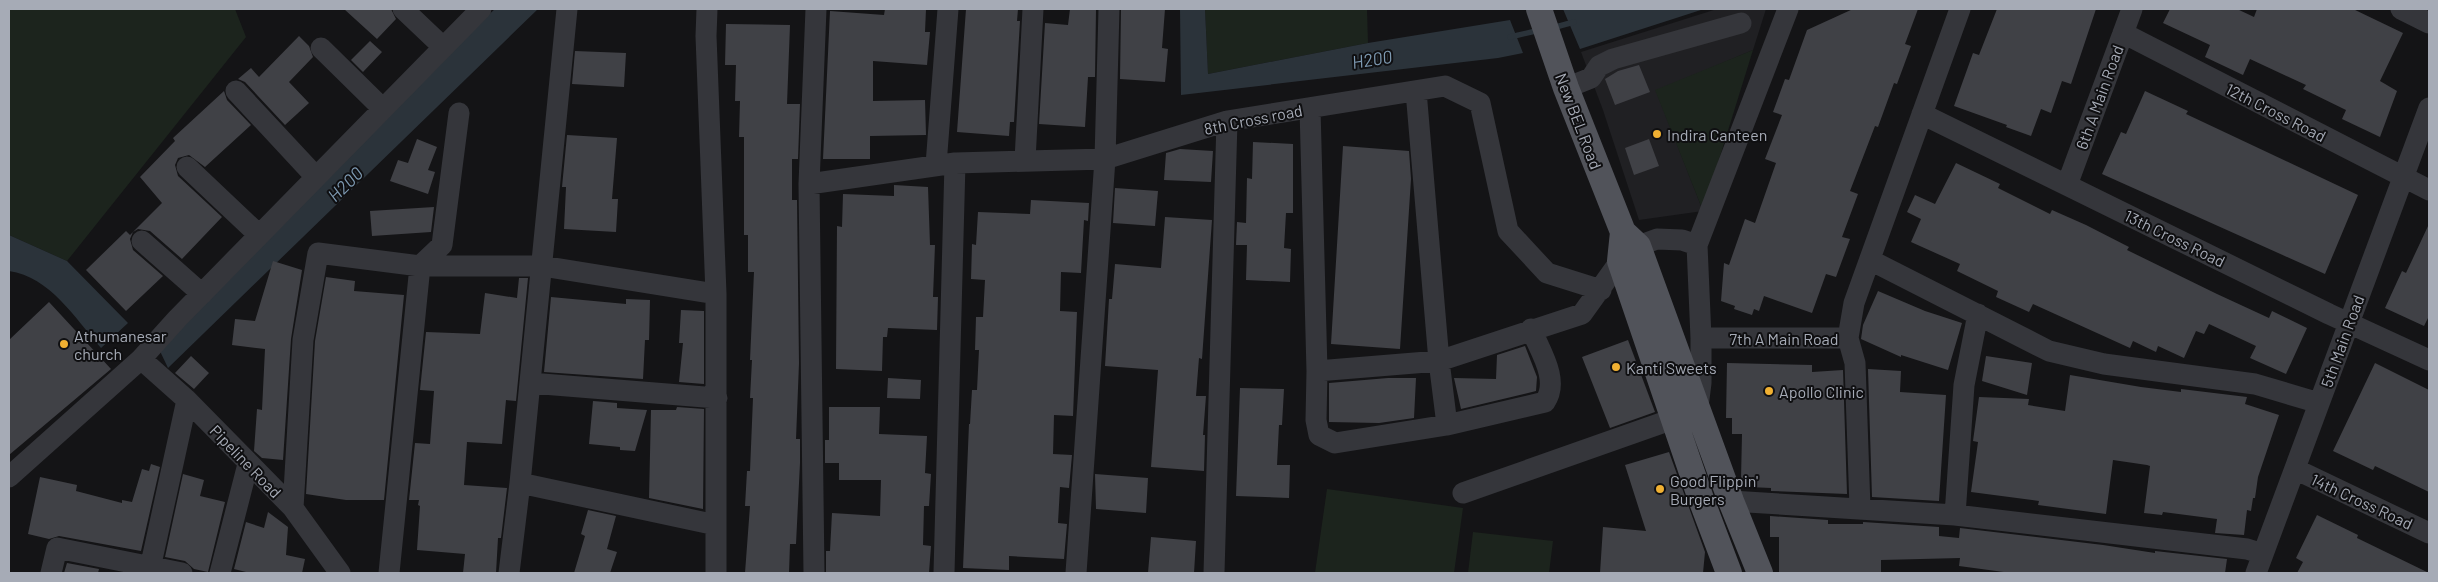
<svg xmlns="http://www.w3.org/2000/svg" width="2438" height="582" font-family="Barlow,sans-serif">
<style>
.built{fill:#202023}
.green{fill:#1c241d}
.water{fill:#2b333a}
.lines{fill:none;stroke-linecap:round;stroke-linejoin:round}
.stream{stroke:#2b333a;stroke-width:5.5}
.building{fill:#404146}
.minor{stroke:#35363b;stroke-width:21}
.major{stroke:#51535a;stroke-width:26}
.poi-dot{fill:#f0b032;stroke:#0f0f11;stroke-width:2}
.labels{text-anchor:middle;dominant-baseline:central;stroke-width:4;stroke-linejoin:round;paint-order:stroke}
.street-label{font-size:16px;fill:#a6abb6;stroke:#0f0f11}
.poi-label{font-size:16px;fill:#a6abb6;stroke:#0f0f11;text-anchor:start}
.water-label{font-size:18px;font-style:italic;fill:#7d99b1;stroke:#0f0f11}
</style>
<rect width="100%" height="100%" fill="#141416"/>
<path class="built" d="M1717,9H1766L1753,50L1656,91L1703,211L1639,220L1603,110L1581,52Z"/>
<path class="green" d="M9,9H235L246,37L67,261L9,235Z
M1205,9H1367L1368,43L1208,74Z
M1753,50L1703,211L1655,90Z
M1327,489L1463,508L1454,573H1315Z
M1473,532L1553,541L1549,573H1468Z"/>
<path class="water" d="M495,9H538L168,368L159,349L403,93Z
M1180,9H1205L1208,74L1368,43L1510,20L1523,53L1498,58L1181,95Z
M1563,9H1704L1580,49Z
M9,235L67,261L128,323L101,348C75,318 50,277 9,271Z"/>
<g class="lines">
<path class="stream" d="M1552,28L1574,22
M1510,37L1540,30"/>
</g>
<path class="building" d="M344,9H391L396,19L377,39Z
M885,9H926L925,32H930L927,65L873,61V101L925,100L926,135L870,136V159H823L830,11L884,15Z
M966,9H1018L1017,21H1020L1014,122H1010L1009,136L957,132Z
M1070,9H1096L1095,77H1088L1085,127L1039,124L1045,23L1068,25Z
M1121,9H1165L1162,48L1168,49L1165,82L1120,79Z
M1853,9H1918L1905,44L1911,46L1897,84L1894,83L1878,127L1875,126L1850,191L1858,194L1842,237L1850,239L1836,277L1826,274L1812,313L1764,296L1759,311L1754,309L1752,315L1734,309L1735,306L1721,301L1724,263L1729,265L1745,219L1755,223L1776,163L1765,159L1782,115L1773,112L1785,79L1789,80L1807,30Z
M1997,9H2096L2071,84L2062,81L2051,113L2041,109L2031,136L2006,127L2007,125L1954,106L1973,53L1979,55Z
M2170,9H2237L2254,17L2257,9H2353L2403,33L2380,81L2397,91L2380,137L2342,119L2346,110L2303,89L2306,85L2250,59L2243,75L2205,57L2210,45L2163,23Z
M726,24L790,25L787,104H800L798,159H792V200H797L799,363L796,439H800V463L796,544H790L789,573H745L750,506H745L747,471H750L753,398H750L752,360H750L754,272H748V235H744V137H739L740,101H735L736,65H725Z
M299,36L309,46L313,57L289,82L309,103L285,125L245,82L238,79L251,68L259,77Z
M370,41L382,52L363,72L351,60Z
M575,51L626,53L624,87L572,84Z
M1639,65L1650,92L1615,105L1605,79L1618,71Z
M224,91L227,100L251,125L205,167L189,155L178,158L175,165L178,176L222,217L182,259L150,231L138,229L133,232L130,239L133,250L163,276L126,311L86,270L126,231L130,235L162,203L140,177L175,141L173,138Z
M2145,91L2188,111L2186,114L2358,195L2325,274L2102,174L2121,132L2126,134Z
M567,135L617,138L612,199H618L616,232L564,229L566,187H562Z
M417,139L437,147L428,170L435,172L428,194L390,181L398,160L408,163Z
M1649,139L1659,166L1634,175L1625,148Z
M1253,142L1293,144V213H1286L1284,248L1291,249L1290,282L1246,280L1247,245H1236L1237,222L1246,223L1247,178L1252,179Z
M1343,146L1409,151L1411,179L1400,349L1331,344Z
M1180,149L1213,151L1211,182L1164,180L1166,153Z
M1956,163L2000,184L1998,188L2050,214L2052,210L2086,225L2129,247L2127,250L2217,294L2269,318L2272,311L2307,328L2286,374L2250,358L2256,346L2209,324L2204,334L2196,331L2184,358L2158,346L2156,352L2133,341L2130,348L2033,304L2029,312L1996,297L1998,291L1957,271L1960,264L1911,242L1921,219L1907,212L1915,195L1935,204Z
M894,185L928,187L930,245H935L933,297H938L937,330L888,328L887,337H883L882,371L836,369L837,226L842,227L843,194L894,196Z
M1115,188L1158,191L1155,226L1113,223Z
M1031,200L1089,203L1088,221L1084,220L1081,273L1061,272L1060,311L1077,312L1073,416L1054,415L1053,454L1072,455L1069,488L1060,487L1058,523L1067,524L1064,559L1009,556V570L963,568L969,424H970L972,390H977L979,350H975L976,317H983L985,280L971,279L972,244L976,245L978,212L1030,214Z
M434,207L431,232L372,236L370,211Z
M1165,217L1212,220L1202,359L1199,358L1196,396H1206L1203,435H1205L1204,471L1151,467L1158,370L1105,366L1109,299H1112L1115,264L1161,268Z
M2429,224V316L2424,326L2385,308L2402,271L2406,273Z
M273,261L302,270L291,339L283,460L262,458L254,451L257,409L262,410L265,349L232,345L235,319L255,321Z
M326,277L355,281L354,291L404,295L384,500H346L306,494L315,341Z
M519,278H528L516,401L506,400L502,444L467,442L464,485L507,488L501,538H498L496,573H463L465,554L417,550L420,506L418,505L419,500H409L415,443L430,444L434,391L420,390L426,332L480,334L485,293L517,298Z
M1878,291L1925,311L1962,323L1948,370L1901,355V357L1861,339L1863,325Z
M551,297L626,304V299L650,300L649,340H645L643,379L544,372Z
M49,302L111,369L9,455V340Z
M681,310L704,311V384L679,382L683,343H679Z
M1628,340L1655,412L1610,428L1582,357Z
M1525,346L1537,377L1536,391L1461,409L1454,378L1496,379L1497,355Z
M191,356L209,373L194,389L175,373Z
M1986,356L2032,363L2027,395L1982,381Z
M1727,363L1812,365V372L1843,370L1847,494L1771,491V488L1749,487V480L1741,479L1742,434H1732V418H1726Z
M2375,363L2429,390V492L2375,466L2373,470L2333,451Z
M1868,369L1901,371L1900,392L1946,395L1939,501L1872,497Z
M2070,375L2141,387L2181,392V389L2247,397L2245,404L2279,415L2258,477L2255,498H2253L2251,511L2247,510L2244,535L2215,533L2217,519L2163,512L2162,515L2144,513L2150,466L2147,465L2113,460L2106,514L2038,505L2039,501L1971,492L1978,442L1973,441L1979,397L2029,399L2028,405L2065,411Z
M888,378L921,380L920,399L887,398Z
M1388,378H1416L1414,418L1379,423L1329,422V383Z
M1240,388L1284,389L1282,425H1279L1277,465H1290L1289,498L1236,496Z
M593,401L617,403V408L647,410L635,451L620,450V447L589,444Z
M677,407L704,409L703,509L649,498L651,410H676Z
M829,407H880L879,434L927,436L925,473L931,474L929,506H924L923,545L931,546L929,573H826V551H830L832,513L880,516L881,480H839V463H825V440H829Z
M1669,452L1705,552L1703,573H1600L1603,527L1646,531L1625,465Z
M151,464L160,467L141,551L59,536L49,539L28,534L40,477L77,485L76,491L122,503V500L132,502L142,469L149,471Z
M183,474L204,480L200,496L225,502L208,572L194,569L185,561L165,557Z
M1095,474L1148,478L1146,513L1096,509Z
M588,510L616,516L607,549L617,552L610,573H574L585,536L581,534Z
M268,512L288,527L286,555L305,559L302,573H250L234,569L246,522L264,528Z
M2317,515L2358,535L2357,538L2429,573H2297L2303,562L2296,558Z
M1770,516L1828,520V524H1863V522L1939,527V536L1959,538L1960,528L2103,545L2155,553V551L2227,559L2225,573H2011L1959,566L1960,558L1881,560V573H1779V537H1770Z
M1151,537L1196,541L1194,573H1148Z
M67,563L99,569L98,573H64Z"/>
<g class="lines">
<path class="minor" d="M403,9L443,47
M707,9L706,36L716,294V573
M2401,9L2429,23
M2123,33L2429,190
M321,48L383,109
M1566,88L1591,78L1599,66L1613,59L1741,23
M236,91L316,177
M1416,91L1439,361L1447,425
M1310,108L1317,371L1316,420L1319,435L1335,443L1447,425L1545,402C1560,380 1540,351 1531,329
M1922,114L2329,314L2429,360
M1025,160L1033,9
M936,165L948,9
M187,167L259,235
M809,184L955,163L1105,159L1227,121L1445,86L1480,103L1508,231L1547,273L1601,290
M2067,185L2132,9
M142,241L202,294
M1870,260L2049,351L2104,364L2255,384L2319,403
M1701,338H1848
M141,359L187,400L293,508L340,573
M1317,371L1439,361L1582,314L1620,261L1638,246L1657,239L1682,240L1697,245
M530,383L717,398
M1698,407L1701,383V338L1697,245L1788,9
M2295,469L2429,533
M9,477L141,359L177,319L481,9
M520,483L716,525
M1463,493L1673,419
M1731,501L1955,515L2247,549L2263,554
M293,508L303,340L318,253L420,266H542L716,294
M1860,508L1855,363L1848,338L1854,303L1960,9
M1955,515L1964,385L1978,314
M51,573L57,548L182,573
M149,573L187,400
M220,573L248,464
M389,573L420,266L442,245L459,113
M509,573L520,483L567,9
M814,573L809,184L816,9
M944,573L955,163
M1076,573L1105,159L1109,9
M1214,573L1227,121
M2256,573L2429,108"/>
<path class="major" d="M1539,9L1566,88L1623,232L1638,246L1731,501L1760,573
M1623,232L1620,261L1701,499L1729,573"/>
</g>
<g class="poi-dot">
<circle cx="1657" cy="134" r="5"/>
<circle cx="64" cy="344" r="5"/>
<circle cx="1616" cy="367" r="5"/>
<circle cx="1769" cy="391" r="5"/>
<circle cx="1660" cy="489" r="5"/>
</g>
<g class="labels">
<g class="street-label">
<text transform="translate(2099 97) rotate(-70)">6th A Main Road</text>
<text transform="translate(2276 112) rotate(27)">12th Cross Road</text>
<text transform="translate(1253 119) rotate(-11)">8th Cross road</text>
<text transform="translate(1579 121) rotate(69)">New BEL Road</text>
<text transform="translate(2175 238) rotate(26)">13th Cross Road</text>
<text x="1784" y="338">7th A Main Road</text>
<text transform="translate(2342 341) rotate(-70)">5th Main Road</text>
<text transform="translate(246 461) rotate(46)">Pipeline Road</text>
<text transform="translate(2362 501) rotate(25)">14th Cross Road</text>
</g>
<g class="poi-label">
<text x="1667" y="134">Indira Canteen</text>
<text x="74" y="335">Athumanesar<tspan x="74" dy="18">church</tspan></text>
<text x="1626" y="367">Kanti Sweets</text>
<text x="1779" y="391">Apollo Clinic</text>
<text x="1670" y="480">Good Flippin'<tspan x="1670" dy="18">Burgers</tspan></text>
</g>
<g class="water-label">
<text transform="translate(1372 59) rotate(-9)">H200</text>
<text transform="translate(345 184) rotate(-44)">H200</text>
</g>
</g>
<rect width="2438" height="582" fill="none" stroke="#a6abb6" stroke-width="20"/>
</svg>
